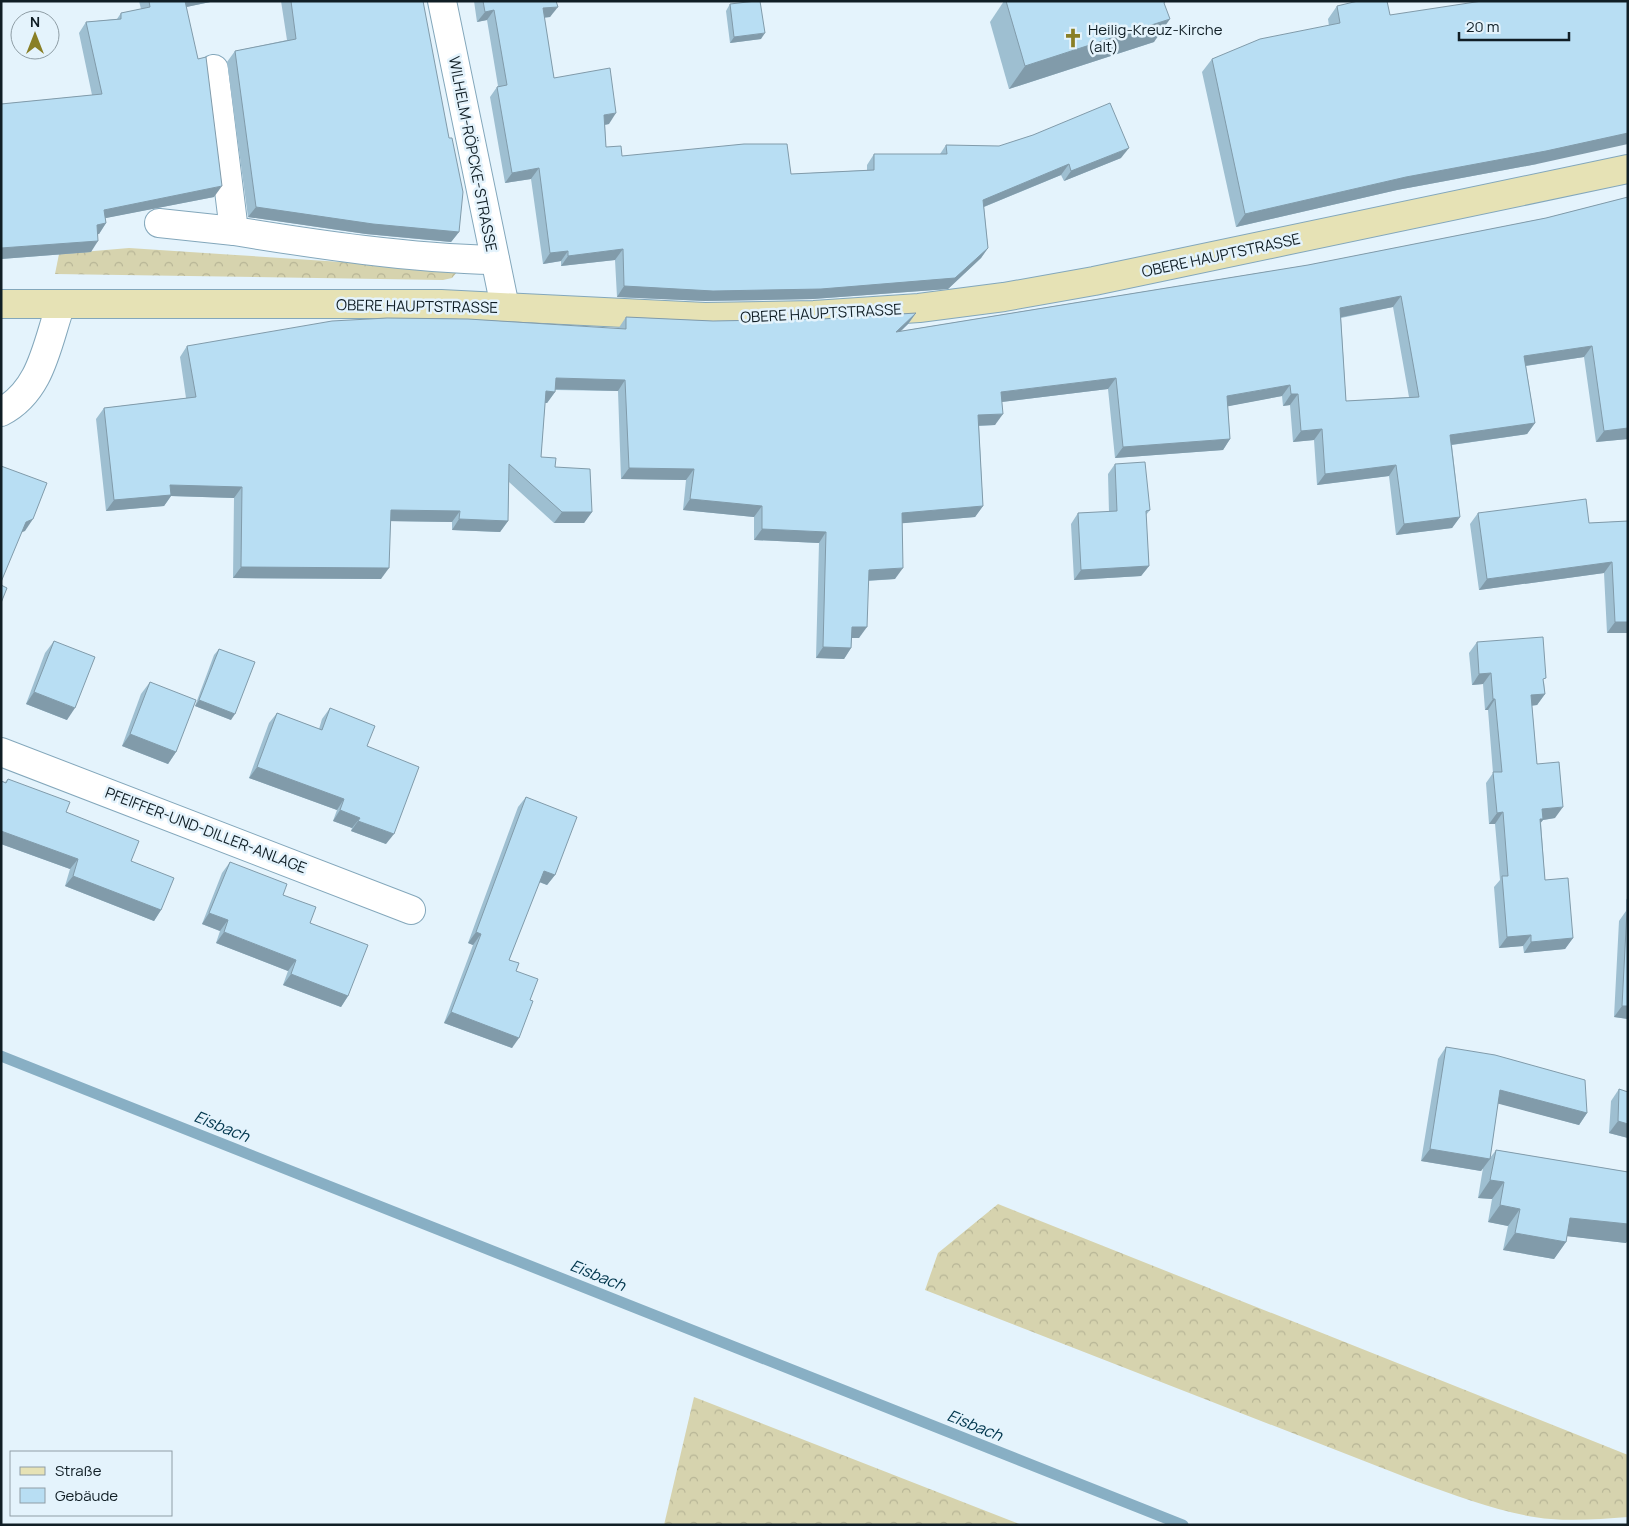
<svg xmlns="http://www.w3.org/2000/svg" width="1629" height="1526" viewBox="0 0 1629 1526" font-family="Manrope,sans-serif">
<defs>
<pattern id="forest-crowns" width="20" height="18" patternUnits="userSpaceOnUse" patternTransform="scale(1.25)"><rect width="20" height="18" fill="#d6d3ae"/><path d="M2 6a3 3 0 1 1 6 0M12 15a3 3 0 1 1 6 0" fill="none" stroke="#b7b596"/></pattern>
</defs>
<rect width="100%" height="100%" fill="#e4f3fc"/>
<g fill="url(#forest-crowns)">
<polygon points="129,248 448,269 457,272 452,278 443,280 55,274 59,254"/>
<path d="M998,1204l630,251v62c-26,2 -51,4 -77,2 -46,-4 -90,-22 -133,-37l-493,-192 13,-37z"/>
<polygon points="694,1397 1022,1525 664,1525"/>
</g>
<g fill="none" stroke-linecap="round" stroke-linejoin="round">
<polyline stroke="#88afc4" stroke-width="11" points="1,1056 1183,1525"/>
<defs>
<g id="minor">
<polyline points="442,1 505,307"/>
<path d="M214,69l20,162c86,14 174,27 261,29"/>
<polyline points="159,223 234,231"/>
<path d="M1,412c41,-21 46,-69 60,-108"/>
<polyline points="1,752 411,910"/>
</g>
<polyline id="secondary" points="1,304 441,304 705,317 814,315 919,308 1004,297 1094,281 1628,169"/>
</defs>
<use href="#minor" stroke="#83a7bb" stroke-width="30"/>
<use href="#secondary" stroke="#83a7bb" stroke-width="30"/>
<use href="#minor" stroke="#fff" stroke-width="28"/>
<use href="#secondary" stroke="#e6e2b5" stroke-width="28"/>
</g>
<g fill="#9ebfd1" fill-rule="evenodd">
<polygon points="139,1 215,1 186,7 214,197 105,218 106,223 99,234 98,234 91,252 1,259 1,104 92,95 79,33 86,22 117,19 121,13 141,9"/>
<polygon points="281,1 423,1 459,232 451,242 366,234 248,217 227,62 235,51 287,40"/>
<polygon points="474,1 556,1 550,17 544,18 554,78 609,124 605,125 606,147 622,156 791,174 867,170 867,165 874,154 940,154 946,145 1121,158 1064,181 1061,175 984,207 988,248 981,258 948,289 813,299 705,301 617,297 615,260 561,266 561,261 543,264 531,179 505,183 490,97 497,87 498,86 487,20 477,22"/>
<polygon points="1004,1 1165,1 1154,42 1009,89 990,22"/>
<polygon points="730,4 761,39 730,43 726,11"/>
<polygon points="1337,6 1390,15 1537,164 1397,190 1236,227 1202,72 1212,59 1329,26 1328,19"/>
<path d="M1628,197v242l-32,3 -12,-85 -58,9 9,57 -8,11 -75,11 8,72 -8,11 -56,7 -7,-59 -72,9 -3,-45 -21,2 -3,-37 -7,1 -1,-10 -54,10 2,33 -7,11 -108,8 -7,-69 -106,13 -7,23 -16,1 4,80 -8,11 -73,6 -7,56 -27,2 -9,57h-7l-1,10 -7,11 -28,-1 3,-115 -65,-3v-23l-71,-7 3,-30 -65,-1 -3,-88 -63,-1v2l-8,11h-2l-4,54 14,10 37,45 -8,11h-30l-45,-41 -1,39 -8,11 -48,-2v-8l-62,-1 -9,58 -148,-1 1,-80 -63,-2 -7,10 -58,5 -10,-92 8,-11 82,-10 -6,-41 7,-11 431,-17 8,-12 87,4 109,-2 94,-6 -8,11 -7,7 407,-66 238,-47zM1393,307l16,90 -63,4 -5,-83z"/>
<polygon points="1115,464 1150,510 1146,515 1149,566 1141,576 1074,580 1071,524 1078,513 1109,512 1108,474"/>
<polygon points="1478,513 1589,523 1628,521 1628,633 1607,633 1604,573 1479,590 1470,524"/>
<polygon points="54,641 67,720 26,704 45,653"/>
<polygon points="1477,642 1544,682 1545,694 1537,705 1532,706 1537,764 1555,818 1543,820 1541,822 1545,880 1573,938 1565,949 1524,953 1523,946 1499,948 1494,887 1500,880 1495,824 1489,824 1486,783 1493,773 1488,710 1485,710 1483,684 1472,685 1469,653"/>
<polygon points="219,649 231,720 195,706 214,655"/>
<polygon points="150,682 176,752 168,764 122,746 141,694"/>
<polygon points="330,708 367,746 386,844 351,831 352,828 333,821 337,810 249,778 269,723 277,713 319,729 322,719"/>
<polygon points="8,779 66,812 131,861 161,910 154,921 65,886 70,869 1,844 1,781 5,782"/>
<polygon points="526,797 555,875 547,885 539,882 509,960 516,971 530,1000 512,1048 444,1023 473,945 468,943 518,807"/>
<polygon points="230,862 283,895 310,923 348,996 341,1007 283,985 288,971 216,943 220,931 202,924 222,873"/>
<polygon points="1628,897 1628,1019 1614,1017 1619,921 1626,911 1626,900"/>
<polygon points="1446,1047 1587,1113 1579,1125 1498,1103 1490,1158 1496,1150 1628,1172 1628,1240 1626,1243 1567,1236 1566,1242 1554,1259 1503,1250 1508,1226 1488,1222 1492,1199 1478,1198 1483,1168 1481,1171 1421,1161 1438,1059"/>
<polygon points="1619,1089 1628,1138 1609,1133 1611,1101"/>
</g>
<g fill="#819baa">
<polygon points="182,1 215,1 177,9"/>
<polygon points="558,7 550,17 535,18 543,8"/>
<polygon points="494,10 487,20 477,22 485,12"/>
<polygon points="1170,19 1154,42 1009,89 1025,66"/>
<polygon points="765,33 761,39 730,43 734,37"/>
<polygon points="616,113 609,124 596,126 604,115"/>
<polygon points="1628,133 1628,144 1537,164 1397,190 1236,227 1245,214 1406,177"/>
<polygon points="1129,148 1121,158 1064,181 1071,171"/>
<polygon points="1069,164 1061,175 976,210 983,200"/>
<polygon points="539,168 531,179 505,183 512,173"/>
<polygon points="222,186 214,197 96,220 104,210"/>
<polygon points="256,207 459,232 451,242 366,234 248,217"/>
<polygon points="106,223 99,234 90,235 97,225"/>
<polygon points="98,241 91,252 1,259 1,248"/>
<polygon points="988,248 981,258 948,289 813,299 705,301 617,297 624,286"/>
<polygon points="623,249 615,260 561,266 568,256"/>
<polygon points="568,251 561,261 543,264 550,253"/>
<polygon points="1401,296 1393,307 1332,319 1340,308"/>
<polygon points="916,313 908,324 888,343 896,332"/>
<polygon points="1592,346 1584,357 1517,367 1524,356"/>
<polygon points="556,378 625,380 618,391 548,389"/>
<polygon points="1116,378 1108,389 993,403 1001,392"/>
<polygon points="1290,385 1282,396 1219,408 1227,396"/>
<polygon points="546,391 555,392 547,403 538,403"/>
<polygon points="1291,394 1298,394 1290,405 1283,406"/>
<polygon points="1003,414 995,425 970,426 978,415"/>
<polygon points="1535,423 1527,434 1443,446 1450,435"/>
<polygon points="1628,428 1628,439 1596,442 1604,431"/>
<polygon points="1322,429 1314,440 1293,442 1301,431"/>
<polygon points="1230,439 1223,450 1115,458 1123,447"/>
<polygon points="1396,465 1389,476 1317,485 1325,474"/>
<polygon points="629,468 694,469 686,480 621,479"/>
<polygon points="170,485 242,487 234,498 171,496 164,506 106,511 114,500"/>
<polygon points="690,499 762,506 754,517 683,510"/>
<polygon points="983,506 975,517 894,524 902,513"/>
<polygon points="391,510 460,511 452,522 383,521"/>
<polygon points="562,512 592,512 584,523 554,523"/>
<polygon points="1460,517 1452,528 1396,535 1404,524"/>
<polygon points="33,519 25,531 18,534 26,522"/>
<polygon points="459,519 508,521 500,532 452,530"/>
<polygon points="762,529 826,532 819,543 754,540"/>
<polygon points="1612,562 1604,573 1479,590 1487,579"/>
<polygon points="1149,566 1141,576 1074,580 1081,570"/>
<polygon points="241,567 389,568 381,579 233,578"/>
<polygon points="903,568 895,579 861,581 869,570"/>
<polygon points="1615,622 1628,622 1628,633 1607,633"/>
<polygon points="852,627 867,627 859,638 844,638"/>
<polygon points="823,647 851,648 844,659 816,658"/>
<polygon points="1491,673 1483,684 1472,685 1479,674"/>
<polygon points="34,692 75,708 67,720 26,704"/>
<polygon points="1545,694 1537,705 1524,706 1531,695"/>
<polygon points="1493,699 1495,699 1488,710 1485,710"/>
<polygon points="199,700 235,714 231,720 195,706"/>
<polygon points="130,734 176,752 168,764 122,746"/>
<polygon points="257,767 344,799 337,810 249,778"/>
<polygon points="1563,807 1555,818 1543,820 1535,830 1542,809"/>
<polygon points="340,810 360,818 352,828 333,821"/>
<polygon points="1503,812 1495,824 1489,824 1497,813"/>
<polygon points="358,821 394,834 386,844 351,831"/>
<polygon points="1,831 78,859 70,869 1,844"/>
<polygon points="544,871 555,875 547,885 537,881"/>
<polygon points="73,876 161,910 154,921 65,886"/>
<polygon points="209,913 228,920 220,931 202,924"/>
<polygon points="224,932 296,960 288,971 216,943"/>
<polygon points="476,932 481,934 473,945 468,943"/>
<polygon points="1531,935 1523,946 1499,948 1507,937"/>
<polygon points="1573,938 1565,949 1524,953 1531,942"/>
<polygon points="291,974 348,996 341,1007 283,985"/>
<polygon points="1622,1006 1628,1006 1628,1019 1614,1017"/>
<polygon points="451,1012 519,1038 512,1048 444,1023"/>
<polygon points="1500,1090 1587,1113 1579,1125 1492,1102"/>
<polygon points="1618,1121 1628,1124 1628,1138 1609,1133"/>
<polygon points="1430,1149 1490,1159 1481,1171 1421,1161"/>
<polygon points="1490,1180 1504,1182 1492,1199 1478,1198"/>
<polygon points="1500,1205 1520,1209 1508,1226 1488,1222"/>
<polygon points="1570,1218 1628,1224 1628,1240 1626,1243 1557,1235"/>
<polygon points="1515,1233 1566,1242 1554,1259 1503,1250"/>
</g>
<g fill="#b8def3" stroke="#819baa" fill-rule="evenodd">
<polygon points="149,1 185,1 198,59 206,57 222,186 104,210 106,223 97,225 98,241 1,248 1,104 102,94 86,22 121,19 121,13 150,7"/>
<polygon points="291,1 423,1 449,138 452,138 463,192 459,232 373,224 256,207 235,51 296,39"/>
<polygon points="483,1 556,1 558,7 543,8 554,78 610,68 616,113 604,115 606,147 621,146 622,156 744,144 787,144 791,174 874,170 874,154 947,154 946,145 999,146 1033,135 1110,103 1129,148 1071,171 1069,164 983,200 988,248 955,278 821,289 713,291 624,286 623,249 568,256 568,251 550,253 539,168 512,173 497,87 507,85 494,10 485,12"/>
<polygon points="756,1 760,1 765,33 734,37 730,4"/>
<polygon points="1006,1 1165,1 1164,3 1170,19 1025,66"/>
<polygon points="1358,1 1387,1 1390,15 1482,1 1628,1 1628,133 1546,151 1406,177 1245,214 1212,59 1260,39 1340,23 1337,6"/>
<path d="M1628,197v231l-24,3 -12,-85 -68,10 11,67 -85,12 10,82 -56,7 -8,-59 -71,9 -3,-45 -21,2 -3,-37h-7l-1,-9 -63,11 3,43 -107,8 -7,-69 -115,14 2,22 -25,1 5,91 -81,7 1,55 -34,2 -2,57h-15l-1,21 -28,-1 3,-115 -64,-3v-23l-72,-7 4,-30 -65,-1 -4,-88 -69,-2 -1,14 -9,-1 -5,66 15,1 -1,9 35,2 2,43h-30l-53,-48 -1,57 -49,-2 1,-8 -69,-1 -2,58 -148,-1 1,-80 -72,-2 1,10 -57,5 -10,-92 92,-11 -9,-51 145,-25 55,-3 81,1 158,10v-12l87,4 109,-2 94,-6 -20,19 412,-67 238,-47zM1401,296l18,101 -73,4 -6,-93z"/>
<polygon points="1145,462 1150,510 1146,511 1149,566 1081,570 1078,513 1117,511 1115,464"/>
<polygon points="1,466 47,483 33,519 26,522 1,582"/>
<polygon points="1586,499 1589,523 1628,521 1628,622 1615,622 1612,562 1487,579 1478,513"/>
<polygon points="1,585 7,588 1,603"/>
<polygon points="1543,637 1546,678 1543,679 1545,694 1531,695 1537,764 1559,762 1563,807 1542,809 1543,819 1540,819 1545,880 1568,878 1573,938 1531,942 1531,935 1507,937 1502,876 1508,876 1503,812 1497,813 1493,772 1502,772 1495,699 1493,699 1491,673 1479,674 1477,642"/>
<polygon points="54,641 95,657 75,708 34,692"/>
<polygon points="219,649 255,662 235,714 199,700"/>
<polygon points="150,682 196,700 176,752 130,734"/>
<polygon points="330,708 375,726 367,746 419,767 394,834 358,821 360,818 340,810 344,799 257,767 277,713 322,730"/>
<polygon points="8,779 70,802 66,812 139,841 131,861 174,878 161,910 73,876 78,859 1,831 1,781 6,783"/>
<polygon points="526,797 577,817 555,875 544,871 509,960 519,963 516,971 538,979 530,1000 533,1001 519,1038 451,1012 481,934 476,932"/>
<polygon points="230,862 287,884 283,895 316,907 310,923 368,945 348,996 291,974 296,960 224,932 228,920 209,913"/>
<polygon points="1627,910 1628,910 1628,1006 1622,1006"/>
<polygon points="1446,1047 1495,1055 1585,1080 1587,1113 1500,1090 1490,1159 1430,1149"/>
<polygon points="1619,1089 1628,1092 1628,1124 1618,1121"/>
<polygon points="1496,1150 1628,1172 1628,1224 1570,1218 1566,1242 1515,1233 1520,1209 1500,1205 1504,1182 1490,1180"/>
</g>
<defs>
<symbol id="church-bare" viewBox="-9 -9 18 18"><path d="M-1.2-6h2.4v3.5h3.3v2.4h-3.3V6h-2.4V-.1h-3.3v-2.4h3.3Z" fill="#897f26" stroke="#e4f3fc" stroke-width="2.5" paint-order="stroke"/></symbol>
</defs>
<g fill-rule="evenodd">
<use href="#church-bare" x="1059" y="24" width="28" height="28"/>
</g>
<g text-anchor="middle" dominant-baseline="central" stroke-width="5" stroke-linejoin="round" paint-order="stroke">
<g font-size="15" fill="#101e25" stroke="#e4f3fc" text-anchor="start">
<text x="1088" y="29">Heilig-Kreuz-Kirche<tspan x="1088" dy="17">(alt)</tspan></text>
</g>
<g font-size="15" fill="#101e25" stroke="#e4f3fc">
<text transform="translate(473 154) rotate(79)">WILHELM-RÖPCKE-STRASSE</text>
<text transform="translate(1221 255) rotate(-12)">OBERE HAUPTSTRASSE</text>
<text transform="translate(417 306) rotate(1)">OBERE HAUPTSTRASSE</text>
<text transform="translate(821 313) rotate(-3)">OBERE HAUPTSTRASSE</text>
<text transform="translate(206 830) rotate(21)">PFEIFFER-UND-DILLER-ANLAGE</text>
</g>
<g font-size="16" font-style="italic" fill="#00364d" stroke="#e4f3fc">
<text transform="translate(222 1126) rotate(22)">Eisbach</text>
<text transform="translate(598 1275) rotate(22)">Eisbach</text>
<text transform="translate(975 1425) rotate(22)">Eisbach</text>
</g>
</g>
<rect width="1629" height="1526" fill="none" stroke="#101e25" stroke-width="5"/>
<rect x="10" y="1451" width="162" height="65" fill="#e4f3fc" stroke="#8f9ea6"/>
<rect x="20" y="1467" width="25" height="8" fill="#e6e2b5" stroke="#8f9ea6"/>
<text x="55" y="1476" font-size="15" fill="#101e25">Straße</text>
<rect x="20" y="1488" width="25" height="15" fill="#b8def3" stroke="#8f9ea6"/>
<text x="55" y="1501" font-size="15" fill="#101e25">Gebäude</text>
<g transform="translate(35 35)"><circle r="24" fill="#e4f3fc" stroke="#8f9ea6"/>
<path d="M0-4L9 19L0 12L-9 19Z" fill="#897f26"/>
<text y="-8" font-size="14" font-weight="bold" text-anchor="middle" fill="#101e25">N</text>
</g>
<path d="M1459 32v8h110v-8" fill="none" stroke="#101e25" stroke-width="2.5"/>
<text x="1466" y="32" font-size="15" fill="#101e25" stroke="#e4f3fc" stroke-width="4" paint-order="stroke">20 m</text>
</svg>
